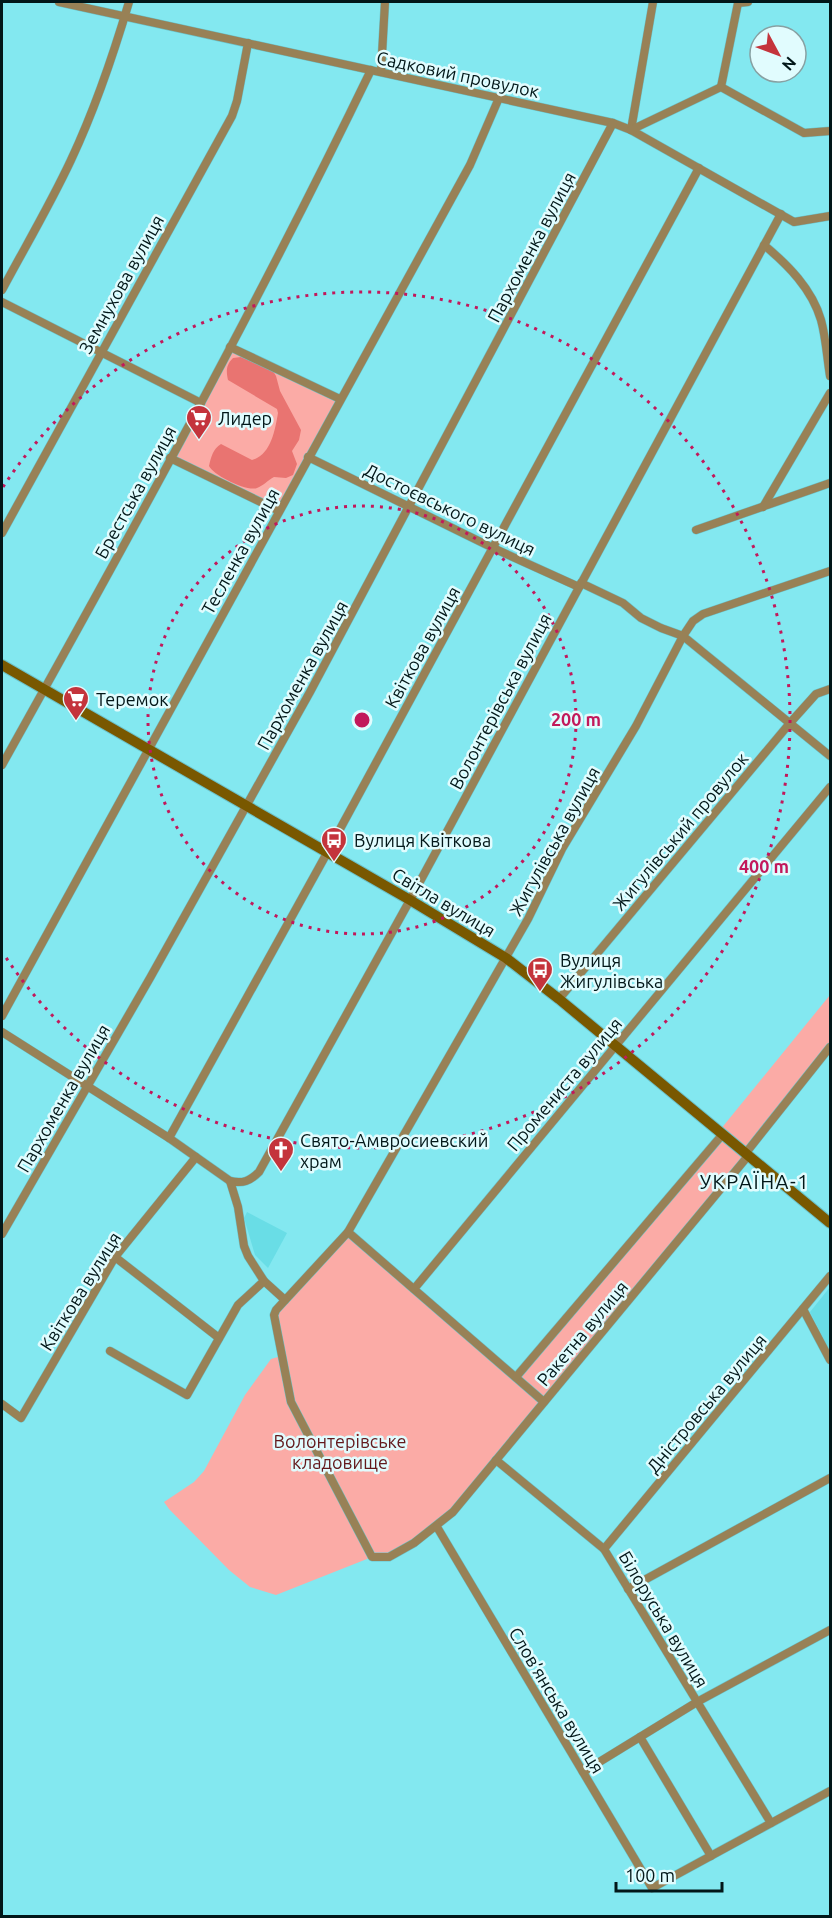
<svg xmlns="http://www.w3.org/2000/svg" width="832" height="1918" viewBox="0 0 832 1918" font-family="Ubuntu,sans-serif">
<rect width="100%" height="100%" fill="#83e8f0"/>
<g fill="#69dde6">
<polygon points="247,1212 287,1233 268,1268 255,1255 244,1218"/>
<polygon points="830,1287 830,1351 810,1312"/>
</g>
<g fill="#fbaba6">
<polygon points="231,349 338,400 278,509 173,458"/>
<polygon points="830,995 830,1044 745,1156 453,1512 389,1557 372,1557 276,1595 250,1587 229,1570 169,1509 164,1502 194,1482 204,1471 245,1395 271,1359 281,1356 274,1315 348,1232 517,1379 725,1135 720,1130"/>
</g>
<path fill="#e97471" d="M241,357l32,14 3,5 4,15 21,39 -2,10 -7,11 5,13 -4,11 -7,3 -12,-1c-6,3 -11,9 -17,11 -10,4 -44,-13 -48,-22 2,-9 4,-17 12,-22l31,16c19,-5 23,-30 26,-47l-1,-4 -49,-29c-2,-9 -2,-15 5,-22z"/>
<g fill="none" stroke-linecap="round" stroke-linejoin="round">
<defs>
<g id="street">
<polyline points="59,2 613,123 631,130 794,222 830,216"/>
<polyline points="381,72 385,2"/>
<polyline points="721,87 804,133 830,131"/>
<polyline points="721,87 738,3 748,2"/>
<polyline points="631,130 653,2"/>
<polyline points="631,130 721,87"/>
<path d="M764,245c24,20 48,44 57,75 5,18 6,38 9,56"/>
<path d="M2,290c23,-43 48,-85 69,-130 24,-51 42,-104 58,-158"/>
<polyline points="2,302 201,403"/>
<polyline points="230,347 340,399"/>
<polyline points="308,457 493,548 579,587"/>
<polyline points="170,458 279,511"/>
<polyline points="763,507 830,393"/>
<polyline points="696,530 830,483"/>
<polyline points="2,533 232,116 237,101 248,43"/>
<polyline points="581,583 623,603 641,618 661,628 683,636 830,756"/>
<path d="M2,765c128,-229 255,-459 369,-695"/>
<polyline points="559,999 790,723 816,694 830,689"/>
<polyline points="2,1016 470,165 499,98"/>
<path d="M2,1032l167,106 61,43c13,3 20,0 29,-9l151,-272 371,-686"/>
<polyline points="169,1138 327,853 699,168"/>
<polyline points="745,1154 830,1047"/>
<polyline points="748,1156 453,1512 414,1543 389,1557 372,1557 291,1402 274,1315 276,1310 348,1232 528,919 562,849 636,726 683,636 693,621 703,614 830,571"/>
<polyline points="230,1181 238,1207 244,1246 248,1256 264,1281 285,1300"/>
<polyline points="348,1232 544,1402"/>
<polyline points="2,1234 150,978 310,692 613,123"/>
<polyline points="115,1257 219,1338"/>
<polyline points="414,1289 830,787"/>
<polyline points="803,1309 830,1360"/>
<polyline points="110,1351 187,1395 238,1305 264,1281"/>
<polyline points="516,1377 722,1135"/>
<polyline points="2,1404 21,1418 115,1257 196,1157"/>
<polyline points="496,1460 604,1549 771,1823"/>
<polyline points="437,1527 652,1888 830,1791"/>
<polyline points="604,1549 830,1276"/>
<polyline points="628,1589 830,1478"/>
<polyline points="640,1737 711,1856"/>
<polyline points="583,1772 697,1702 830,1630"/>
</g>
<polyline id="secondary" points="2,665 410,900 506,958 559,999 830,1223"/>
</defs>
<use href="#street" stroke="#6cc2c9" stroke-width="9"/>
<use href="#secondary" stroke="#6cc2c9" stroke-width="12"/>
<use href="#street" stroke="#988156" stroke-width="8"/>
<use href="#secondary" stroke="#795800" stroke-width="10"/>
</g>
<g fill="none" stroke="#c2185b" stroke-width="3" stroke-dasharray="3 6">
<circle cx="362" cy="720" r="214"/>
<path d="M3 487A428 428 0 1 1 3 953"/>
</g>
<defs>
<symbol id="supermarket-pin" viewBox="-11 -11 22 30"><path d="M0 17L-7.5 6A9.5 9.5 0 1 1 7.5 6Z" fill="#c4343c" stroke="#e1fcfe"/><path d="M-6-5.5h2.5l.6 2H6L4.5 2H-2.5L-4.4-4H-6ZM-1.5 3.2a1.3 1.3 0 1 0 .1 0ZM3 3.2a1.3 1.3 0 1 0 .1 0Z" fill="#fff"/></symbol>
<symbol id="bus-pin" viewBox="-11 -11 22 30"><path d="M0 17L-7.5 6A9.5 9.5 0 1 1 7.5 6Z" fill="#c4343c" stroke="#e1fcfe"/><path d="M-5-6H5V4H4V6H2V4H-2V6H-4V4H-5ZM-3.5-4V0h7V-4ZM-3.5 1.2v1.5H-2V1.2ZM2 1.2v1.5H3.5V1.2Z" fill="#fff"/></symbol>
<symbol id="church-pin" viewBox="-11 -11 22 30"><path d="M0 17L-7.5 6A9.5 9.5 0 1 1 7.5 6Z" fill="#c4343c" stroke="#e1fcfe"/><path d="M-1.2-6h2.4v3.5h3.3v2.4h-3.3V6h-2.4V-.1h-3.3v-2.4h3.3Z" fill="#fff"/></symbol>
</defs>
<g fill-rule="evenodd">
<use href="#supermarket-pin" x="184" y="403" width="30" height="40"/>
<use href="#supermarket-pin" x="61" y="684" width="30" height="40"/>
<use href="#bus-pin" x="319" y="825" width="30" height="40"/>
<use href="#bus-pin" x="525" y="955" width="30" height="40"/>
<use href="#church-pin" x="266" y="1135" width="30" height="40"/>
</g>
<g text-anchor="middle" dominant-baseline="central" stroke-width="5" stroke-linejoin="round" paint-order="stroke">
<g font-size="18" fill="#021719" stroke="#e1fcfe">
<text transform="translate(458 74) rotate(12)">Садковий провулок</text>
<text transform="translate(531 247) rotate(-62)">Пархоменка вулиця</text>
<text transform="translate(121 284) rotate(-61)">Земнухова вулиця</text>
<text transform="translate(135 492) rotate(-61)">Брестська вулиця</text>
<text transform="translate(450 509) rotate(26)">Достоєвського вулиця</text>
<text transform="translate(240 551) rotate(-61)">Тесленка вулиця</text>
<text transform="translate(422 647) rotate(-61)">Квіткова вулиця</text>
<text transform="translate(302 675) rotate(-61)">Пархоменка вулиця</text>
<text transform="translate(500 701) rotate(-62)">Волонтерівська вулиця</text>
<text transform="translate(680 831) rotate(-50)">Жигулівський провулок</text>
<text transform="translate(554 841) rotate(-61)">Жигулівська вулиця</text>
<text transform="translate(444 902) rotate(31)">Світла вулиця</text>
<text transform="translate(564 1084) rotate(-50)">Промениста вулиця</text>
<text transform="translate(63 1098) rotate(-60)">Пархоменка вулиця</text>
<text transform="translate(80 1291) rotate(-58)">Квіткова вулиця</text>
<text transform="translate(582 1333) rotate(-50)">Ракетна вулиця</text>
<text transform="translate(706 1403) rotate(-50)">Дністровська вулиця</text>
<text transform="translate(664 1619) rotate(59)">Білоруська вулиця</text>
<text transform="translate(557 1700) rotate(59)">Слов’янська вулиця</text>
</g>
<g font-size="18" fill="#021719" stroke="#e1fcfe" text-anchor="start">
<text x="218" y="418">Лидер</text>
<text x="96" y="699">Теремок</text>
<text x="354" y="840">Вулиця Квіткова</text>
<text x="560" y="960">Вулиця<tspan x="560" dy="21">Жигулівська</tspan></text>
<text x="300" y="1140">Свято-Амвросиевский<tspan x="300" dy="21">храм</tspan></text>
</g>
<g font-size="18" fill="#63191c" stroke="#e1fcfe">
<text x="340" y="1441">Волонтерівське<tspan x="340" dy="21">кладовище</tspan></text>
</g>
<g font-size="20" letter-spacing="1.5" fill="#021719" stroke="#e1fcfe">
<text x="755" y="1181">УКРАЇНА-1</text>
</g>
</g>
<circle cx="362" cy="720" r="9" fill="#c2185b" stroke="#e1fcfe" stroke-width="3"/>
<g font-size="18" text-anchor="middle" font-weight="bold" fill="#c2185b" stroke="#e1fcfe" stroke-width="5" stroke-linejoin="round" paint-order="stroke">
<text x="576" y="726">200 m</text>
<text x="764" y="873">400 m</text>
</g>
<rect width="832" height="1918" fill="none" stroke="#021719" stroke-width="6"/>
<g transform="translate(778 54) rotate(131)"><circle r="28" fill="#e1fcfe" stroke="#88a0a2" stroke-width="1.5"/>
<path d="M0-4.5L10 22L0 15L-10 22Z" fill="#c4343c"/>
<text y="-9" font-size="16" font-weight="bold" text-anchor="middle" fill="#021719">N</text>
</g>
<path d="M616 1882v9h106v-9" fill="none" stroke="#021719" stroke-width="3"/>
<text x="625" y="1882" font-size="18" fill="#021719" stroke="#e1fcfe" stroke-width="4.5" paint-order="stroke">100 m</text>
</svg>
